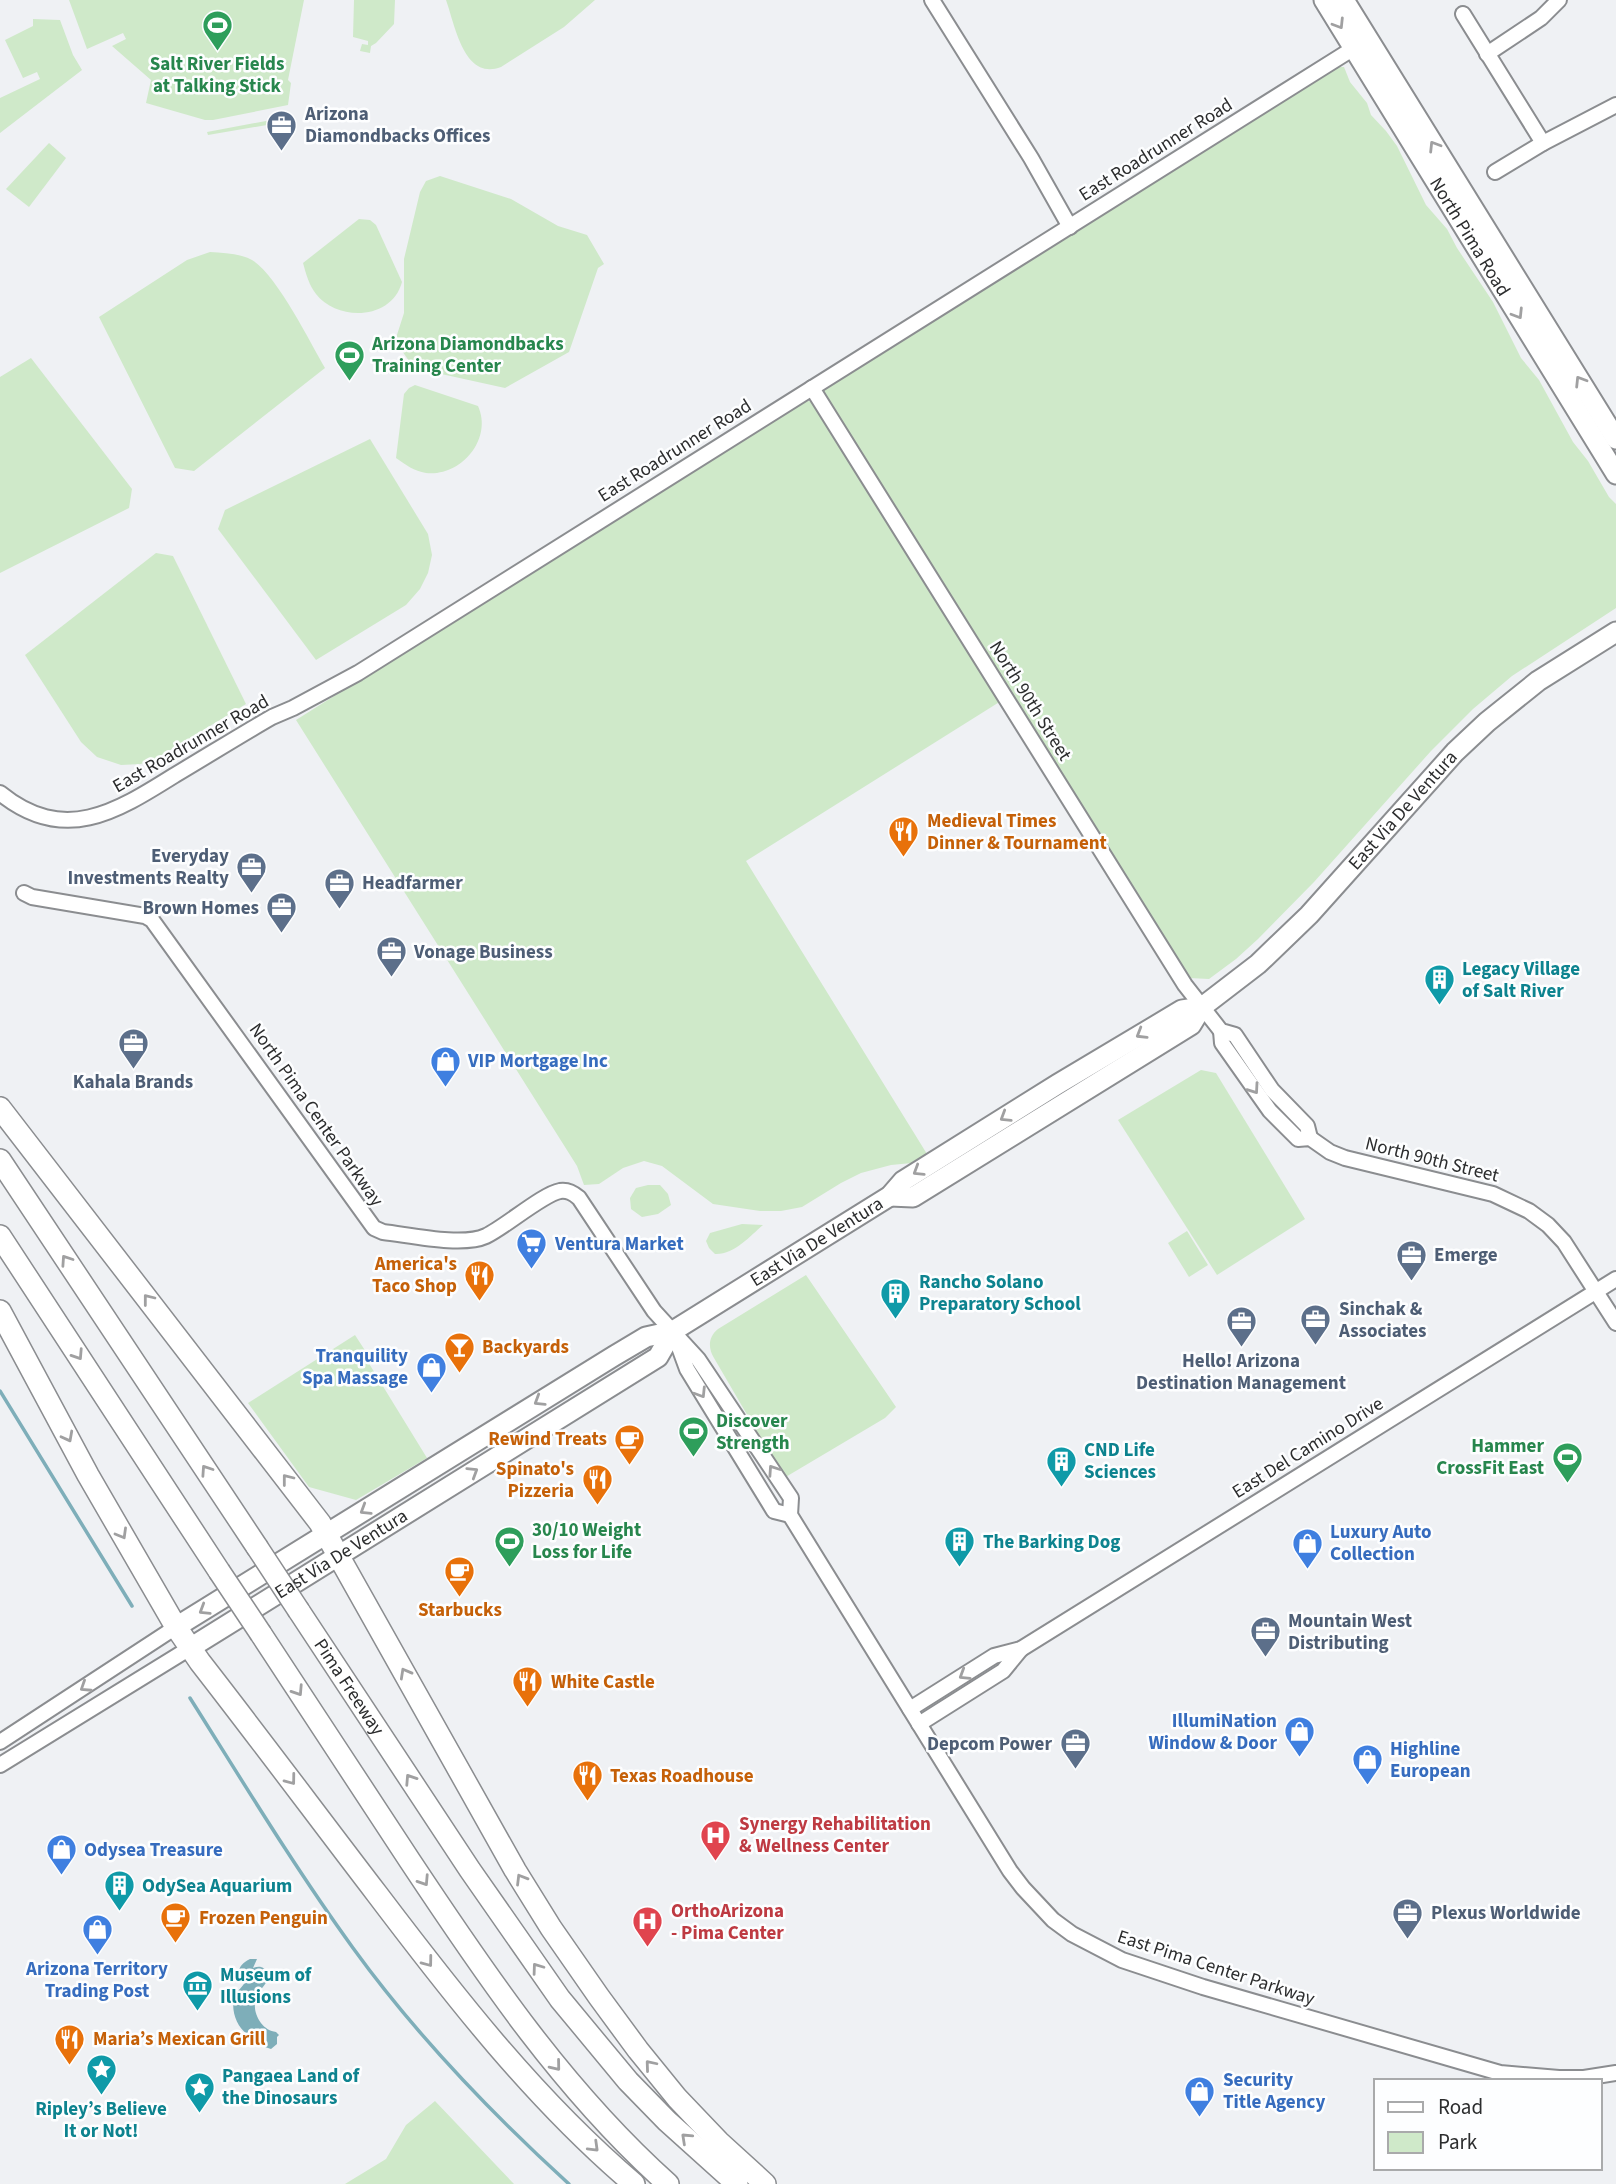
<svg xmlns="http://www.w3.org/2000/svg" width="1616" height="2184" viewBox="0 0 1616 2184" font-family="'Source Sans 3',sans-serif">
<rect width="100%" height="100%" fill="#eff1f4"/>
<g fill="#cfe9c9">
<polygon points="69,0 304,0 288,80 291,83 288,105 213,120 205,120 146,103 151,80 112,46 126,39 123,33 87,49"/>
<polygon points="354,0 395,0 394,24 376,43 371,46 370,53 360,51 362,44 368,45 368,41 353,37"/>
<path d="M446,0h149l-31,27 -63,40c-37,14 -46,-42 -55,-67z"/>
<polygon points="33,19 60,20 73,55 82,70 0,133 0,98 40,79 37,72 23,78 5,40 33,26"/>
<polygon points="1338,64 1340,67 1344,67 1350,82 1367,103 1371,115 1386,131 1397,146 1426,205 1447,229 1457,248 1493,302 1521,358 1539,380 1573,442 1588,461 1609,497 1616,504 1616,608 1512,676 1473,709 1431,751 1314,882 1258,939 1236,959 1209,979 1189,978 1184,974 823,394 824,389"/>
<polygon points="287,117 287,127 284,127 284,122 208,135 207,132"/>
<polygon points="49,143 66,158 29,207 6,189"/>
<polygon points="440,176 511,199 558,226 587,235 604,264 598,268 569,352 505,388 414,368 395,341 404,313 404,259 420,192 426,181"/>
<path d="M359,219l11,1 6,5 26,57c-10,38 -64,40 -86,12 -7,-9 -10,-20 -13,-31z"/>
<path d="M210,252c14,1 29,1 42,8 24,14 58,82 73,108l-131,103 -19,-3 -76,-151 88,-57z"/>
<polygon points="31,358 132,489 129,508 0,573 0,377"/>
<path d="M415,385l63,21c15,33 -17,71 -52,67 -12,-2 -20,-8 -30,-15l8,-64 5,-6z"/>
<polygon points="809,401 813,403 1001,701 746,861 927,1154 912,1163 891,1165 861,1173 841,1183 802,1207 781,1211 760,1211 713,1204 662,1166 644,1161 623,1168 599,1184 584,1185 577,1166 296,720 799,403"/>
<polygon points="370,439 428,534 432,555 428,573 420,589 406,605 316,660 218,529 225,510"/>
<polygon points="156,553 173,556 246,704 159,757 141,764 121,765 97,757 81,742 25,655"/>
<polygon points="1201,1070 1216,1073 1305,1219 1217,1275 1118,1120"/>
<polygon points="648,1185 660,1185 668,1194 671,1205 658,1214 642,1217 631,1209 630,1198 636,1188"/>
<path d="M742,1224l21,1c-13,11 -29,30 -48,29l-6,-6 -3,-7 4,-8z"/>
<polygon points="1187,1231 1208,1265 1189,1277 1168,1243"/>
<path d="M806,1275l90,132 -11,11 -101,60 -70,-120c-6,-10 -6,-21 4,-29z"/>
<polygon points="355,1335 366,1352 365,1357 427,1458 356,1500 309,1487 248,1403"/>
<polygon points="435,2101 514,2184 345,2184 386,2159 406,2125"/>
</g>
<path fill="#7eaeb9" d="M250,1959h7l-4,9c7,-3 12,-1 15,6 0,12 -9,14 -12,24 -5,14 6,33 20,34l3,3 -2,2v7l-6,5 -6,-2 -7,-10c-17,1 -28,-23 -24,-39 3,-8 10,-12 13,-19l-3,2 -5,-3c-2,-10 3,-15 11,-19z"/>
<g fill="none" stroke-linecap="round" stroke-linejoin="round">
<g stroke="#7eaeb9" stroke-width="3.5">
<polyline points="0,1391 132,1606"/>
<path d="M190,1698c53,84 105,170 163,250 63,87 137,164 216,236"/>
</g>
<defs>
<g id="minor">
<polyline points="932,0 1031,158 1070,227"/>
<polyline points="1463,14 1543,143"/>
<polyline points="1487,54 1541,18 1559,0"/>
<polyline points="1495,172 1543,143 1616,105"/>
<polyline points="812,388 1185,985 1221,1031 1235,1035 1272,1090 1307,1126 1310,1138"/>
<path d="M0,793c64,52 116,19 175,-18 32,-19 64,-39 97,-58l21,-9 65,-35 996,-625"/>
<path d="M24,893l8,4 113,19 7,4 222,308 9,4c27,3 79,15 103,4 19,-9 57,-42 74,-45 8,-1 13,2 19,7l75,113 44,48 93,139 -1,17 220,356 13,17 30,32 19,14 50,26 81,27 297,86 59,5h25l32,-5"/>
<polyline points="1221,1031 1222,1043 1270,1111 1298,1139 1310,1138 1330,1152 1345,1158 1493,1194 1529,1211 1548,1225 1564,1242 1616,1323"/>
<polyline points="676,1339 687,1369 774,1511 790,1515"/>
<polyline points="910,1709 994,1656 1021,1649 1616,1279"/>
<polyline points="919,1724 1003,1671 1021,1649"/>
<polyline points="0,1742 176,1627"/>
<polyline points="0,1765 190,1648"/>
</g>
<g id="major">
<path id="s1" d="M1324,0l292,474"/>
<polyline points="1344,0 1616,439"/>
<path id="s2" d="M890,1196l23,1 278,-172 11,-18 56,-43 51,-49 146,-163 32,-30 51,-41 78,-49"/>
<path id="s3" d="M176,1627l438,-271 32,-19 27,-6 217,-135 13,-15 155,-97 124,-74 20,-3"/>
<path id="s4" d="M190,1648l468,-291 15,-26"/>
</g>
<g id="highway">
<polyline points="0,1108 320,1523 515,1870 551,1928 599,1997 638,2050 677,2098 719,2142 765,2184"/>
<polyline points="0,1160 257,1547"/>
<polyline points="0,1236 219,1571"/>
<path d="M0,1311l88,164 88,152 24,35c60,77 118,155 177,232 78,103 158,206 257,290"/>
<path id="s5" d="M299,1611l171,259 90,129 68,82 39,40 70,63"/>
<path d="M261,1634c50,76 99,151 149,227 77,116 154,230 258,323"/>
</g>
</defs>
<use href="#minor" stroke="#8b8d90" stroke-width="18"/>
<use href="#major" stroke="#8b8d90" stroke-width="23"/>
<use href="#highway" stroke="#8b8d90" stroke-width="24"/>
<use href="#minor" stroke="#fff" stroke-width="14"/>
<use href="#major" stroke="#fff" stroke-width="19"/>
<use href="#highway" stroke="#fff" stroke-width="21"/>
<defs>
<g id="highway-bridge">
<polyline points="257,1547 299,1611"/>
<polyline points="219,1571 261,1634"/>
</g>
</defs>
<use href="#highway-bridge" stroke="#8b8d90" stroke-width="24" stroke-linecap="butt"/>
<use href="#highway-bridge" stroke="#fff" stroke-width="21"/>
</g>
<defs><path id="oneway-chevron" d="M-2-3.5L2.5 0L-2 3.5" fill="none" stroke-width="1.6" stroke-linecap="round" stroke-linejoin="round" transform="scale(1.75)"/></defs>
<g stroke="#a0a0a1">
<use href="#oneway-chevron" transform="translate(1339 24) rotate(58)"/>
<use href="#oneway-chevron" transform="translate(1434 146) rotate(-122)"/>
<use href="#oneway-chevron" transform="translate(1518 314) rotate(58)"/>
<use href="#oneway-chevron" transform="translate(1580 381) rotate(-122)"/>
<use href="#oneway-chevron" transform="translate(1141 1034) rotate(149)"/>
<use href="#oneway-chevron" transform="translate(1254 1089) rotate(55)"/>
<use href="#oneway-chevron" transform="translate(1005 1117) rotate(148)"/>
<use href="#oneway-chevron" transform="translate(918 1171) rotate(148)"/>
<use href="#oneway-chevron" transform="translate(66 1260) rotate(-124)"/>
<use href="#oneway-chevron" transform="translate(148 1299) rotate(-128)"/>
<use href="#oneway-chevron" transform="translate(78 1355) rotate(57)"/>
<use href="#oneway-chevron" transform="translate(701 1393) rotate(58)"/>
<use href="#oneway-chevron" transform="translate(539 1401) rotate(148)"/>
<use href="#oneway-chevron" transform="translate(68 1437) rotate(62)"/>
<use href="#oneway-chevron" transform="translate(206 1470) rotate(-124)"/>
<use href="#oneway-chevron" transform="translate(773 1470) rotate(-124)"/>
<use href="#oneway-chevron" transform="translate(473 1472) rotate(-32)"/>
<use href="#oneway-chevron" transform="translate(287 1479) rotate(-128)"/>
<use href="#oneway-chevron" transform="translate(365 1510) rotate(148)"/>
<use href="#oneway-chevron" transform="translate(122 1534) rotate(60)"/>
<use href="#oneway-chevron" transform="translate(204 1610) rotate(148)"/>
<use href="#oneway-chevron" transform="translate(405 1673) rotate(-119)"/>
<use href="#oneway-chevron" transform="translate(964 1675) rotate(148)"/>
<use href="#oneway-chevron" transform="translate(85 1687) rotate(147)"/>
<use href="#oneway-chevron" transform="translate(298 1691) rotate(57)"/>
<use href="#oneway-chevron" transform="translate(410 1779) rotate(-123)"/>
<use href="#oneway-chevron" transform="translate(291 1780) rotate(53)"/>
<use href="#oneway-chevron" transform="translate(521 1879) rotate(-121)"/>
<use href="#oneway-chevron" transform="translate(424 1881) rotate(57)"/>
<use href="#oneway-chevron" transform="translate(428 1962) rotate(53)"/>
<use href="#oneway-chevron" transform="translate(537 1968) rotate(-126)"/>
<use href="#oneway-chevron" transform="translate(650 2065) rotate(-130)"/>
<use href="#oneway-chevron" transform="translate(556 2066) rotate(51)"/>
<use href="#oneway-chevron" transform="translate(686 2138) rotate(-137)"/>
<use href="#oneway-chevron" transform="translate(594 2147) rotate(44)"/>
</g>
<defs>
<symbol id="stadium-pin" viewBox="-11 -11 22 30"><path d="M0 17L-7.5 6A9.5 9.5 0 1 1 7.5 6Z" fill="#2e9e5b" stroke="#fdfeff"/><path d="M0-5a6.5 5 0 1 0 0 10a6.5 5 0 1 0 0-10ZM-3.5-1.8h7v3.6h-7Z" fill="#fff"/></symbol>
<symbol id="office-pin" viewBox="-11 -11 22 30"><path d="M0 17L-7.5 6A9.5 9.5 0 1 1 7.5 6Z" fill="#5c6f8a" stroke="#fdfeff"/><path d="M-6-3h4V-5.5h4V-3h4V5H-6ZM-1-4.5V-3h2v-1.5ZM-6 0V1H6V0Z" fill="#fff"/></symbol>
<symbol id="restaurant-pin" viewBox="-11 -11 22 30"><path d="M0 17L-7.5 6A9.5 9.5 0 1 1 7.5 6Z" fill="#e8710a" stroke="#fdfeff"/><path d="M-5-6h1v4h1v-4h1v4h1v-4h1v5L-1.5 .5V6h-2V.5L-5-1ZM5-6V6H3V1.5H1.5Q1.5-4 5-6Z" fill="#fff"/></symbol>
<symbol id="building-pin" viewBox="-11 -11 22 30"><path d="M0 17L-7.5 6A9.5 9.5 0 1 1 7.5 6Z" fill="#0f9aa8" stroke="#fdfeff"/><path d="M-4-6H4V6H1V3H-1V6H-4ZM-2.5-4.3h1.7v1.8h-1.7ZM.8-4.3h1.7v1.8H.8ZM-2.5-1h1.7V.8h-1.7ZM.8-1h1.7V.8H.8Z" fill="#fff"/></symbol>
<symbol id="shop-pin" viewBox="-11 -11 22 30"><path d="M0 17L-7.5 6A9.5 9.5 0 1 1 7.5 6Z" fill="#3f7fe0" stroke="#fdfeff"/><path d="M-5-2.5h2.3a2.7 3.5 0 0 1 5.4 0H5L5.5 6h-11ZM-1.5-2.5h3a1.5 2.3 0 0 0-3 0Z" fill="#fff"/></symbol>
<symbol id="supermarket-pin" viewBox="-11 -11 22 30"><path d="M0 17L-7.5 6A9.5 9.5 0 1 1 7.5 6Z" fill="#3f7fe0" stroke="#fdfeff"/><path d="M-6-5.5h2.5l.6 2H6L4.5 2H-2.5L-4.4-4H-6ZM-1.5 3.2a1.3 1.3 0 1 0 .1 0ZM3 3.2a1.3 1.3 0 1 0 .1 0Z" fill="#fff"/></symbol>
<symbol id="bar-pin" viewBox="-11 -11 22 30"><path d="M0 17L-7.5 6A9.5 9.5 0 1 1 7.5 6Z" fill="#e8710a" stroke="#fdfeff"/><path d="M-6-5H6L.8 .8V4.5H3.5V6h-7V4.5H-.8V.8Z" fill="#fff"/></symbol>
<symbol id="cafe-pin" viewBox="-11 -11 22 30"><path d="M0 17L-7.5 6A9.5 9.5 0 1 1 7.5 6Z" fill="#e8710a" stroke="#fdfeff"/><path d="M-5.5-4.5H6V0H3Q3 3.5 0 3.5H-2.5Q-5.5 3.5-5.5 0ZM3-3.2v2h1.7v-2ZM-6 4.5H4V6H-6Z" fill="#fff"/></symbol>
<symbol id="hospital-pin" viewBox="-11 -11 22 30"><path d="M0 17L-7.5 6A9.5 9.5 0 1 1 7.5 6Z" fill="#e0444e" stroke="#fdfeff"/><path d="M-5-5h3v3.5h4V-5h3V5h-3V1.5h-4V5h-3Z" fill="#fff"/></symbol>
<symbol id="museum-pin" viewBox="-11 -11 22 30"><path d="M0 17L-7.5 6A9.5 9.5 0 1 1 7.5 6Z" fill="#0f9aa8" stroke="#fdfeff"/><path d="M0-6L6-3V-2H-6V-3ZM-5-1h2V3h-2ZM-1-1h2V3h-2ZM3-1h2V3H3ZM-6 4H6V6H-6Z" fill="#fff"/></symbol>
<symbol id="sight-pin" viewBox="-11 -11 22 30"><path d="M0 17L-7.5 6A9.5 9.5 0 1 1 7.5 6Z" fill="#0f9aa8" stroke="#fdfeff"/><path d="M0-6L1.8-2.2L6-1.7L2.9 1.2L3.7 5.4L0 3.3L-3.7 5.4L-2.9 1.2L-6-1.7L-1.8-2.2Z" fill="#fff"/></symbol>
</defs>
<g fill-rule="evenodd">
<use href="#stadium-pin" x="200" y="8" width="35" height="47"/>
<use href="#office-pin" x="264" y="108" width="35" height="47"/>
<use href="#stadium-pin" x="332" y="338" width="35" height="47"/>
<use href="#restaurant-pin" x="886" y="814" width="35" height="47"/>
<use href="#office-pin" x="234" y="850" width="35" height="47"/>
<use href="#office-pin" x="322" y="866" width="35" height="47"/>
<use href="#office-pin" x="264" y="890" width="35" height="47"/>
<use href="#office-pin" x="374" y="934" width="35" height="47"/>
<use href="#building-pin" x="1422" y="962" width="35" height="47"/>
<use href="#office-pin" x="116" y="1026" width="35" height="47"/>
<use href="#shop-pin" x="428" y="1044" width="35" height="47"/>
<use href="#supermarket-pin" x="514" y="1226" width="35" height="47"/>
<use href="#office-pin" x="1394" y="1238" width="35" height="47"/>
<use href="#restaurant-pin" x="462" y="1258" width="35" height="47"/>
<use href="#building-pin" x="878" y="1276" width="35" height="47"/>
<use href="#office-pin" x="1298" y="1302" width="35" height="47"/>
<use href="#office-pin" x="1224" y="1304" width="35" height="47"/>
<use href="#bar-pin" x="442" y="1330" width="35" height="47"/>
<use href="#shop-pin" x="414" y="1350" width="35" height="47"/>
<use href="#stadium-pin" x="676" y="1414" width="35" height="47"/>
<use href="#cafe-pin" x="612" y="1422" width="35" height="47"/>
<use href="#stadium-pin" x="1550" y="1440" width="35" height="47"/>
<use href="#building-pin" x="1044" y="1444" width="35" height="47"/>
<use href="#restaurant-pin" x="580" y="1462" width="35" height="47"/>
<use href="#stadium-pin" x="492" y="1524" width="35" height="47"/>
<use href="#building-pin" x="942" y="1524" width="35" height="47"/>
<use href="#shop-pin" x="1290" y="1526" width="35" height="47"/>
<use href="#cafe-pin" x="442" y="1554" width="35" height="47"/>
<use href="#office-pin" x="1248" y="1614" width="35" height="47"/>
<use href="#restaurant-pin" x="510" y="1664" width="35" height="47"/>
<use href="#shop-pin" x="1282" y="1714" width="35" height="47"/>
<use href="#office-pin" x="1058" y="1726" width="35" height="47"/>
<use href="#shop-pin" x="1350" y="1742" width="35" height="47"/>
<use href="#restaurant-pin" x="570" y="1758" width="35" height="47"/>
<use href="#hospital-pin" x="698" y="1818" width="35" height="47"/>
<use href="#shop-pin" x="44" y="1832" width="35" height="47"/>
<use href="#building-pin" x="102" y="1868" width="35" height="47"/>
<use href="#office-pin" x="1390" y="1896" width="35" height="47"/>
<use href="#cafe-pin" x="158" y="1900" width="35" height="47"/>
<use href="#hospital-pin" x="630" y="1904" width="35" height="47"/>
<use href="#shop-pin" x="80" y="1912" width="35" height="47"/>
<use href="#museum-pin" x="180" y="1968" width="35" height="47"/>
<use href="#restaurant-pin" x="52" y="2022" width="35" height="47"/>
<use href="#sight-pin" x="84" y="2052" width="35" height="47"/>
<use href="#sight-pin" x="182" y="2070" width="35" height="47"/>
<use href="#shop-pin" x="1182" y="2074" width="35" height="47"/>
</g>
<g text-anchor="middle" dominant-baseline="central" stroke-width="5" stroke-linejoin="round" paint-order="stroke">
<g font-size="19" font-weight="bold" fill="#27864d" stroke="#fdfeff" text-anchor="start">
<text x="217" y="64" text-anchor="middle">Salt River Fields<tspan x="217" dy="22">at Talking Stick</tspan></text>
<text x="372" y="344">Arizona Diamondbacks<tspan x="372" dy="22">Training Center</tspan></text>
<text x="716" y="1421">Discover<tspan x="716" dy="22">Strength</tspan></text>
<text x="1544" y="1446" text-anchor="end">Hammer<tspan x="1544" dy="22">CrossFit East</tspan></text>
<text x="532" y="1530">30/10 Weight<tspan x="532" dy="22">Loss for Life</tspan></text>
</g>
<g font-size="19" font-weight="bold" fill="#4e5e75" stroke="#fdfeff" text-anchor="start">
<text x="305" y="114">Arizona<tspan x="305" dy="22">Diamondbacks Offices</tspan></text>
<text x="229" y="856" text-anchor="end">Everyday<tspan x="229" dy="22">Investments Realty</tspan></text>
<text x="362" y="883">Headfarmer</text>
<text x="259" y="908" text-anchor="end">Brown Homes</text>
<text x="414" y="952">Vonage Business</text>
<text x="133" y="1082" text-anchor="middle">Kahala Brands</text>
<text x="1434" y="1255">Emerge</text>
<text x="1339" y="1309">Sinchak &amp;<tspan x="1339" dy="22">Associates</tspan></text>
<text x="1241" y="1361" text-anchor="middle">Hello! Arizona<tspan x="1241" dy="22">Destination Management</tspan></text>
<text x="1288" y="1621">Mountain West<tspan x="1288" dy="22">Distributing</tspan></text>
<text x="1052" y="1744" text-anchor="end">Depcom Power</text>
<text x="1431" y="1913">Plexus Worldwide</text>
</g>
<g font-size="19" fill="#2c2d2e" stroke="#fdfeff">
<text transform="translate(1156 150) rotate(-32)">East Roadrunner Road</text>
<text stroke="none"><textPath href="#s1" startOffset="278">North Pima Road</textPath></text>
<text transform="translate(675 451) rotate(-32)">East Roadrunner Road</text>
<text transform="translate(1030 701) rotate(58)">North 90th Street</text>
<text transform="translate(191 744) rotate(-30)">East Roadrunner Road</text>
<text stroke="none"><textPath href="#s2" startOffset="653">East Via De Ventura</textPath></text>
<text transform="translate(316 1115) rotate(55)">North Pima Center Parkway</text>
<text transform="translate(1432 1160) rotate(14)">North 90th Street</text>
<text stroke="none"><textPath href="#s3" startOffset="749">East Via De Ventura</textPath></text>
<text transform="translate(1308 1448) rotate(-32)">East Del Camino Drive</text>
<text stroke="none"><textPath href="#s4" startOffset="178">East Via De Ventura</textPath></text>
<text stroke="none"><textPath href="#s5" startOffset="91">Pima Freeway</textPath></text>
<text transform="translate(1216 1968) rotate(18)">East Pima Center Parkway</text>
</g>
<g font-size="19" font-weight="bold" fill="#c56008" stroke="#fdfeff" text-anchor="start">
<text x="927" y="821">Medieval Times<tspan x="927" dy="22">Dinner &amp; Tournament</tspan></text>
<text x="457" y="1264" text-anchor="end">America's<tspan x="457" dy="22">Taco Shop</tspan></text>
<text x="482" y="1347">Backyards</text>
<text x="607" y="1439" text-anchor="end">Rewind Treats</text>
<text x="574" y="1469" text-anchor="end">Spinato's<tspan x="574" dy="22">Pizzeria</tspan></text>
<text x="460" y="1610" text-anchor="middle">Starbucks</text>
<text x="551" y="1682">White Castle</text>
<text x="610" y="1776">Texas Roadhouse</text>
<text x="199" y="1918">Frozen Penguin</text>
<text x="93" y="2039">Maria’s Mexican Grill</text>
</g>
<g font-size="19" font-weight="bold" fill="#0d838f" stroke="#fdfeff" text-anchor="start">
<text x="1462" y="969">Legacy Village<tspan x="1462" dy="22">of Salt River</tspan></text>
<text x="919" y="1282">Rancho Solano<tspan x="919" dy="22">Preparatory School</tspan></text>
<text x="1084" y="1450">CND Life<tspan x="1084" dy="22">Sciences</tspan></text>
<text x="983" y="1542">The Barking Dog</text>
<text x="142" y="1886">OdySea Aquarium</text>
<text x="220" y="1975">Museum of<tspan x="220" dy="22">Illusions</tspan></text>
<text x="222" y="2076">Pangaea Land of<tspan x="222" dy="22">the Dinosaurs</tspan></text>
<text x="101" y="2109" text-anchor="middle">Ripley’s Believe<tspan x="101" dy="22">It or Not!</tspan></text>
</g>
<g font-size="19" font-weight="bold" fill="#366cbe" stroke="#fdfeff" text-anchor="start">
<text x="468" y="1061">VIP Mortgage Inc</text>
<text x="555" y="1244">Ventura Market</text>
<text x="408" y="1356" text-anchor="end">Tranquility<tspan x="408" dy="22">Spa Massage</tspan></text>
<text x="1330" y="1532">Luxury Auto<tspan x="1330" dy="22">Collection</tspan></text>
<text x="1277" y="1721" text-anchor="end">IllumiNation<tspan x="1277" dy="22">Window &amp; Door</tspan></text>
<text x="1390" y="1749">Highline<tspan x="1390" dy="22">European</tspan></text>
<text x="84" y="1850">Odysea Treasure</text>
<text x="97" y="1969" text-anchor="middle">Arizona Territory<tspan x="97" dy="22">Trading Post</tspan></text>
<text x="1223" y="2080">Security<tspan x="1223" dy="22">Title Agency</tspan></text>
</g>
<g font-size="19" font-weight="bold" fill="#be3a42" stroke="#fdfeff" text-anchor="start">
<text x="739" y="1824">Synergy Rehabilitation<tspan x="739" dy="22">&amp; Wellness Center</tspan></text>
<text x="671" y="1911">OrthoArizona<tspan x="671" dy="22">- Pima Center</tspan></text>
</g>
</g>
<rect x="1374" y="2079" width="228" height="91" fill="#fdfeff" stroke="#a9aaab" stroke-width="2"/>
<rect x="1388" y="2102" width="35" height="10" fill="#ffffff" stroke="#a9aaab" stroke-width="2"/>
<text x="1438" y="2114" font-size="21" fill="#2c2d2e">Road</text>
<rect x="1388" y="2132" width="35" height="21" fill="#cfe9c9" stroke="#a9aaab" stroke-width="2"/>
<text x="1438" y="2149" font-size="21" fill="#2c2d2e">Park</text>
</svg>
